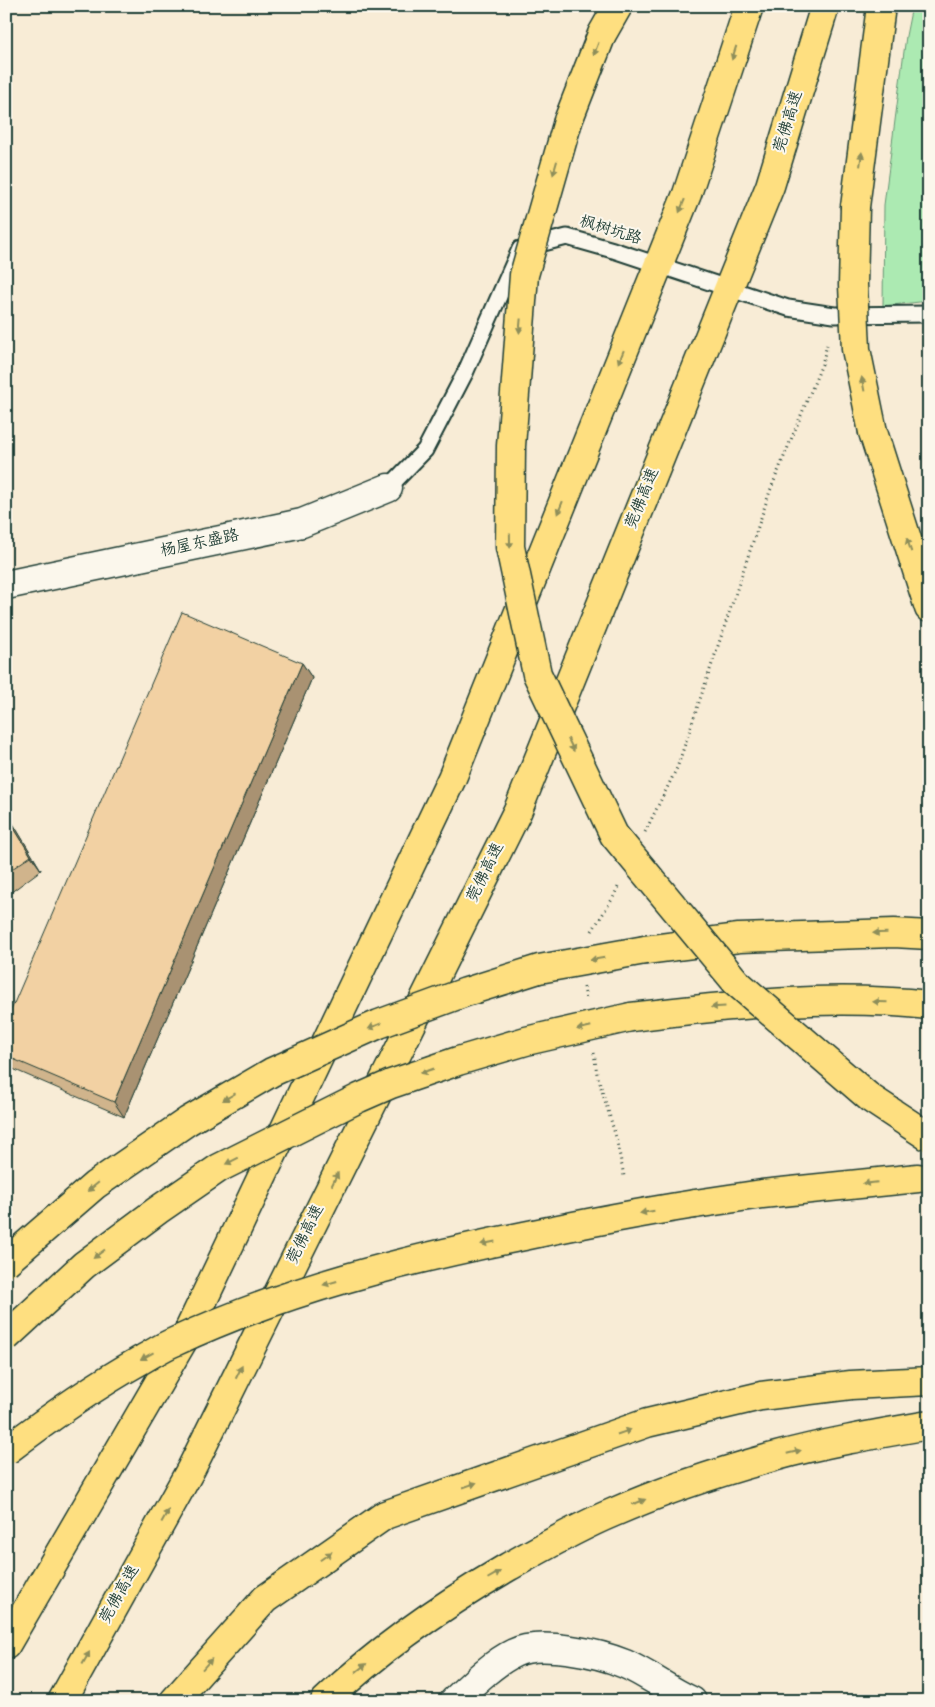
<svg xmlns="http://www.w3.org/2000/svg" width="935" height="1707" viewBox="0 0 935 1707" font-family="'Gochi Hand','LXGW WenKai TC',sans-serif">
<rect width="100%" height="100%" fill="#f8ecd6"/>
<filter id="ink" filterUnits="userSpaceOnUse"><feTurbulence type="fractalNoise" baseFrequency=".02" numOctaves="2"/><feDisplacementMap in="SourceGraphic" scale="10" xChannelSelector="R" yChannelSelector="G"/><feConvolveMatrix kernelMatrix="1 2 1 2 8 2 1 2 1" color-interpolation-filters="sRGB"/></filter>
<g filter="url(#ink)">
<polygon fill="#aceab2" stroke="#669473" points="912,6 929,6 929,301 883,306 884,205 906,36"/>
<g fill="none" stroke-linecap="round" stroke-linejoin="round">
<defs>
<polyline id="service" points="388,488 425,450 466,371 520,249 567,237 613,250 788,308 834,315 929,314"/>
<g id="minor">
<polyline points="6,585 302,523 388,488"/>
<path d="M454,1701c17,-16 39,-38 60,-48 25,-13 85,0 111,11 23,10 43,26 67,37"/>
</g>
<g id="motorway">
<polyline points="568,121 602,34 618,6"/>
<polyline points="855,207 881,6"/>
<polyline points="873,432 929,608"/>
<polyline points="645,950 739,938 894,933 929,935"/>
<path d="M631,1017c98,-12 199,-23 298,-12"/>
<polyline points="695,1204 762,1194 918,1178"/>
<polyline points="6,1645 187,1334 452,778 687,194 749,6"/>
<polyline points="62,1701 191,1469 518,810 770,186 825,6"/>
<polyline points="174,1701 265,1599 385,1515 647,1423 761,1396 851,1385 929,1381"/>
<path d="M325,1701c55,-53 118,-96 183,-134 34,-19 68,-39 104,-54 52,-23 107,-41 161,-56 51,-14 104,-23 156,-32"/>
</g>
</defs>
<use href="#service" stroke="#1f3d34" stroke-width="19"/>
<use href="#minor" stroke="#1f3d34" stroke-width="31"/>
<use href="#motorway" stroke="#1f3d34" stroke-width="31"/>
<g stroke="#1f3d34" stroke-width="3" stroke-dasharray="1 4" stroke-linecap="butt">
<polyline points="645,832 677,768 770,491 822,364 827,345"/>
<polyline points="592,931 613,898 619,885"/>
<polyline points="584,987 586,1000"/>
<polyline points="594,1053 597,1074 616,1137 624,1176"/>
</g>
<use href="#service" stroke="#fbf7ec" stroke-width="15"/>
<use href="#minor" stroke="#fbf7ec" stroke-width="28"/>
<use href="#motorway" stroke="#fedf80" stroke-width="28"/>
<defs>
<g id="motorway-bridge">
<polyline points="568,121 524,275 511,446 510,547 537,674 614,835 736,982 870,1098 929,1137"/>
<polyline points="855,207 853,285 856,349 873,432"/>
<polyline points="6,1262 95,1185 188,1121 272,1072 379,1024 466,992 539,969 645,950"/>
<polyline points="6,1337 84,1265 158,1210 219,1168 359,1098 391,1084 458,1061 526,1041 631,1017"/>
<path d="M6,1451c43,-33 87,-64 135,-91 11,-6 21,-13 33,-18 111,-52 230,-82 350,-106 57,-12 114,-23 171,-32"/>
</g>
</defs>
<use href="#motorway-bridge" stroke="#1f3d34" stroke-width="31" stroke-linecap="butt"/>
<use href="#motorway-bridge" stroke="#fedf80" stroke-width="28"/>
</g>
<g fill="#d0b48c" stroke="#1f3d34">
<polygon points="302,663 312,678 124,1117 6,1066 6,1022"/>
<polygon points="6,812 41,870 6,896"/>
</g>
<g fill="#a99272" stroke="#1f3d34">
<polygon points="302,663 312,678 124,1117 114,1102"/>
<polygon points="6,812 41,870 31,856 6,815"/>
</g>
<g fill="#f2d1a3" stroke="#1f3d34">
<polygon points="182,612 302,663 114,1102 6,1056 6,1022"/>
<polygon points="6,815 31,856 6,873"/>
</g>
<defs><path id="oneway-solid" d="M-6-.8H1V-3.2L6.5 0L1 3.2V.8H-6Z" transform="scale(1.25)"/></defs>
<g fill="#8e8e5a">
<use href="#oneway-solid" transform="translate(596 49) rotate(111)"/>
<use href="#oneway-solid" transform="translate(734 53) rotate(108)"/>
<use href="#oneway-solid" transform="translate(861 159) rotate(-83)"/>
<use href="#oneway-solid" transform="translate(555 168) rotate(106)"/>
<use href="#oneway-solid" transform="translate(682 206) rotate(112)"/>
<use href="#oneway-solid" transform="translate(520 326) rotate(95)"/>
<use href="#oneway-solid" transform="translate(621 357) rotate(112)"/>
<use href="#oneway-solid" transform="translate(863 384) rotate(-101)"/>
<use href="#oneway-solid" transform="translate(560 508) rotate(112)"/>
<use href="#oneway-solid" transform="translate(510 541) rotate(89)"/>
<use href="#oneway-solid" transform="translate(909 545) rotate(-108)"/>
<use href="#oneway-solid" transform="translate(571 745) rotate(65)"/>
<use href="#oneway-solid" transform="translate(880 933) rotate(179)"/>
<use href="#oneway-solid" transform="translate(597 959) rotate(170)"/>
<use href="#oneway-solid" transform="translate(880 1002) rotate(-178)"/>
<use href="#oneway-solid" transform="translate(718 1007) rotate(177)"/>
<use href="#oneway-solid" transform="translate(375 1026) rotate(157)"/>
<use href="#oneway-solid" transform="translate(584 1028) rotate(167)"/>
<use href="#oneway-solid" transform="translate(427 1071) rotate(161)"/>
<use href="#oneway-solid" transform="translate(229 1097) rotate(150)"/>
<use href="#oneway-solid" transform="translate(232 1161) rotate(154)"/>
<use href="#oneway-solid" transform="translate(335 1179) rotate(-64)"/>
<use href="#oneway-solid" transform="translate(870 1183) rotate(174)"/>
<use href="#oneway-solid" transform="translate(93 1187) rotate(141)"/>
<use href="#oneway-solid" transform="translate(647 1212) rotate(170)"/>
<use href="#oneway-solid" transform="translate(488 1243) rotate(169)"/>
<use href="#oneway-solid" transform="translate(99 1254) rotate(143)"/>
<use href="#oneway-solid" transform="translate(330 1283) rotate(164)"/>
<use href="#oneway-solid" transform="translate(147 1356) rotate(151)"/>
<use href="#oneway-solid" transform="translate(239 1372) rotate(-64)"/>
<use href="#oneway-solid" transform="translate(624 1432) rotate(-19)"/>
<use href="#oneway-solid" transform="translate(794 1452) rotate(-13)"/>
<use href="#oneway-solid" transform="translate(470 1485) rotate(-19)"/>
<use href="#oneway-solid" transform="translate(639 1502) rotate(-21)"/>
<use href="#oneway-solid" transform="translate(165 1516) rotate(-61)"/>
<use href="#oneway-solid" transform="translate(326 1556) rotate(-35)"/>
<use href="#oneway-solid" transform="translate(494 1575) rotate(-30)"/>
<use href="#oneway-solid" transform="translate(86 1658) rotate(-61)"/>
<use href="#oneway-solid" transform="translate(207 1664) rotate(-48)"/>
<use href="#oneway-solid" transform="translate(361 1668) rotate(-38)"/>
</g>
</g>
<g text-anchor="middle" dominant-baseline="central" stroke-width="4" stroke-linejoin="round" paint-order="stroke">
<g font-size="16" fill="#1f3d34" stroke="#fbf7ec">
<text transform="translate(790 122) rotate(-73)">莞佛高速</text>
<text transform="translate(610 232) rotate(17)">枫树坑路</text>
<text transform="translate(644 499) rotate(-68)">莞佛高速</text>
<text transform="translate(200 545) rotate(-12)">杨屋东盛路</text>
<text transform="translate(487 873) rotate(-64)">莞佛高速</text>
<text transform="translate(307 1235) rotate(-64)">莞佛高速</text>
<text transform="translate(121 1595) rotate(-61)">莞佛高速</text>
</g>
</g>
<rect width="935" height="1707" fill="none" stroke="#fbf7ec" stroke-width="25"/>
<rect x="12" y="12" width="910" height="1682" fill="none" stroke="#1f3d34" stroke-width="2" filter="url(#ink)"/>
</svg>
